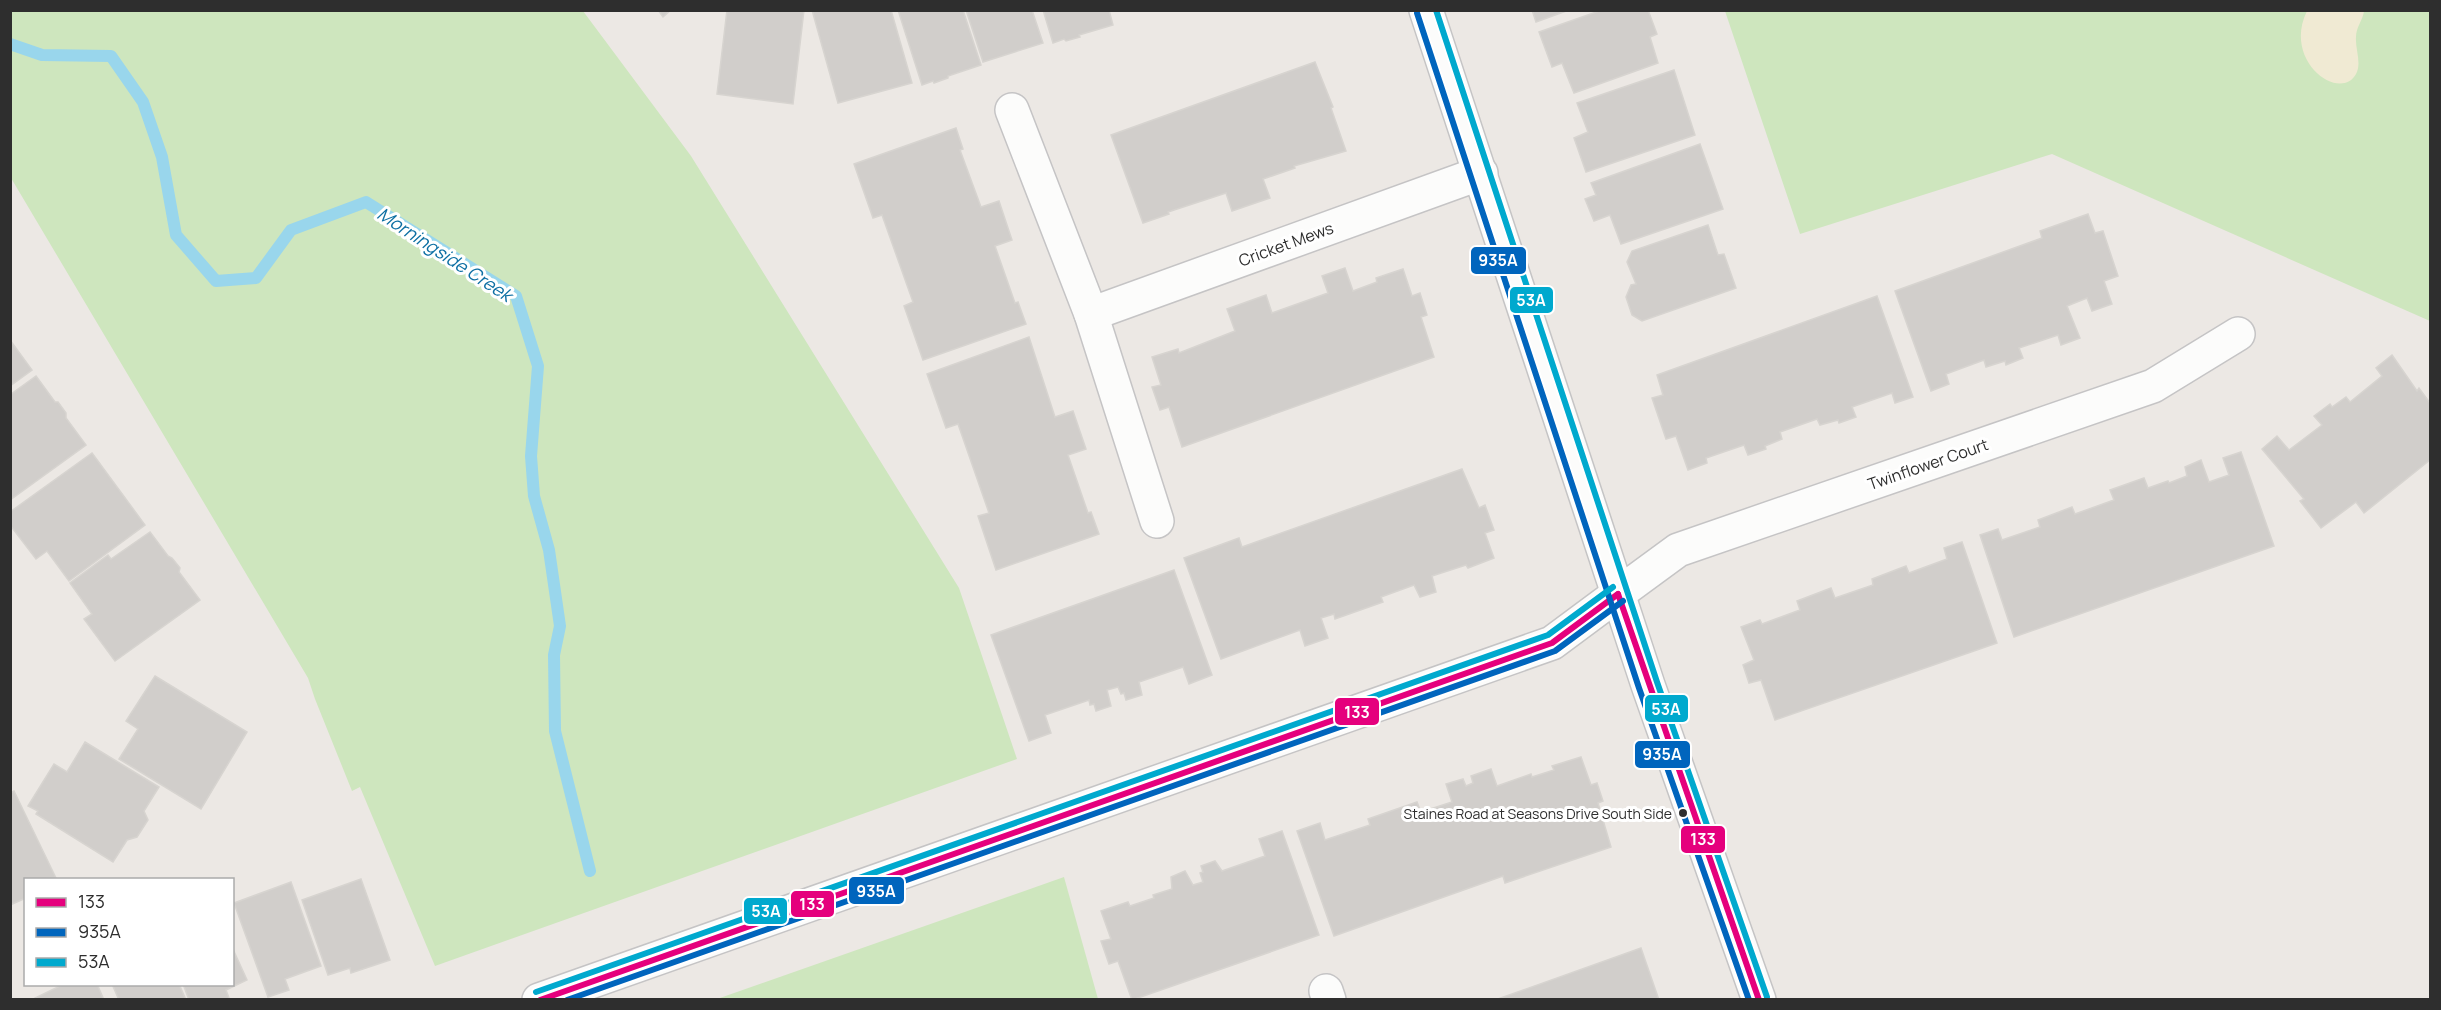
<svg xmlns="http://www.w3.org/2000/svg" width="2441" height="1010" viewBox="0 0 2441 1010" font-family="Manrope,sans-serif">
<rect width="100%" height="100%" fill="#ece8e4"/>
<g fill="#cee6be">
<polygon points="10,11 583,11 691,156 959,588 1017,759 435,966 360,787 352,791 315,699 308,678 11,178"/>
<polygon points="1725,11 2430,11 2430,321 2052,154 1800,234"/>
<polygon points="1064,877 1098,999 717,999"/>
</g>
<path fill="#f0ead3" d="M2307,11h57c-1,9 -8,16 -8,26 -1,12 6,26 0,37 -16,29 -74,-13 -49,-63z"/>
<g fill="none" stroke-linecap="round" stroke-linejoin="round">
<polyline stroke="#99d6ec" stroke-width="12" points="10,44 42,55 111,56 143,102 162,157 176,235 216,281 256,278 291,230 366,202 516,296 538,366 531,456 534,496 549,550 560,626 554,655 555,731 590,871"/>
</g>
<g fill="#d1cecb" stroke="#d7d4d0" stroke-width="1.5">
<polygon points="658,10 671,10 663,17"/>
<polygon points="727,10 804,10 793,104 717,94"/>
<polygon points="812,10 891,10 912,83 838,103"/>
<polygon points="898,10 963,10 981,65 948,76 948,78 934,83 933,81 922,85"/>
<polygon points="966,10 1032,10 1043,43 983,62"/>
<polygon points="1043,10 1109,10 1113,25 1079,35 1080,37 1066,41 1064,39 1053,43"/>
<polygon points="1532,10 1569,10 1536,22"/>
<polygon points="1602,10 1648,10 1657,34 1650,37 1658,63 1574,93 1562,63 1552,67 1539,32"/>
<polygon points="1315,62 1333,107 1331,108 1346,151 1294,166 1295,168 1263,179 1270,198 1232,211 1226,193 1168,212 1169,214 1143,223 1111,135"/>
<polygon points="1674,70 1695,135 1586,172 1574,138 1588,132 1577,103"/>
<polygon points="956,128 963,149 960,150 981,207 999,201 1012,240 995,246 1015,303 1018,302 1026,324 923,360 904,306 913,302 882,215 873,218 854,164"/>
<polygon points="1700,144 1723,209 1621,244 1610,215 1594,221 1585,199 1596,195 1591,183"/>
<polygon points="2088,214 2095,233 2103,231 2118,276 2104,281 2112,304 2092,311 2087,298 2067,306 2080,338 2061,345 2058,335 2019,348 2023,358 2006,365 2005,361 1986,367 1984,360 1946,374 1949,384 1931,391 1895,291 2042,238 2040,231"/>
<polygon points="1708,225 1718,255 1724,254 1736,288 1642,321 1632,315 1626,297 1631,285 1636,284 1627,262 1632,251"/>
<polygon points="1345,268 1353,291 1377,282 1376,278 1403,269 1412,296 1420,293 1427,315 1421,317 1434,357 1182,447 1169,407 1160,410 1152,387 1161,385 1152,357 1178,349 1179,353 1235,331 1227,309 1266,295 1272,313 1328,293 1322,276"/>
<polygon points="1877,296 1913,397 1895,403 1892,393 1852,407 1856,417 1839,423 1838,420 1820,425 1817,419 1780,432 1782,439 1765,446 1766,449 1748,455 1744,445 1706,458 1707,463 1688,470 1676,436 1666,439 1652,398 1663,395 1657,375"/>
<polygon points="1029,337 1055,417 1073,411 1086,449 1068,455 1088,513 1091,512 1099,534 996,570 978,516 989,513 958,424 946,428 927,374"/>
<polygon points="10,340 32,370 10,386"/>
<polygon points="2392,355 2417,391 2419,388 2430,403 2430,460 2364,513 2356,502 2321,528 2300,501 2304,499 2262,449 2277,436 2289,450 2322,425 2314,416 2330,404 2332,407 2346,397 2350,402 2382,376 2376,368"/>
<polygon points="36,376 55,402 58,402 66,413 66,418 86,445 10,500 10,395"/>
<polygon points="2241,452 2274,546 2014,637 1980,535 1998,529 2002,540 2040,527 2038,520 2072,507 2075,514 2114,500 2110,490 2144,478 2148,488 2168,481 2169,483 2187,476 2185,467 2201,460 2209,482 2229,475 2223,458"/>
<polygon points="92,453 145,525 69,581 47,551 36,559 10,525 10,512"/>
<polygon points="1462,469 1479,508 1485,505 1494,530 1485,533 1494,558 1468,568 1466,565 1432,576 1436,592 1420,597 1414,585 1381,597 1383,602 1335,619 1334,614 1321,618 1328,638 1305,646 1300,630 1221,659 1184,558 1239,538 1242,547"/>
<polygon points="150,532 168,556 172,558 180,568 179,572 200,600 115,661 84,619 92,614 70,583 108,555 111,559"/>
<polygon points="1962,542 1997,643 1775,720 1761,680 1749,683 1743,665 1754,660 1741,627 1760,620 1762,624 1800,610 1797,601 1831,588 1835,598 1873,585 1872,579 1906,566 1909,573 1947,559 1944,548"/>
<polygon points="1174,570 1212,675 1189,684 1183,667 1139,682 1142,695 1126,700 1124,693 1121,694 1118,687 1107,690 1111,706 1096,711 1094,704 1090,705 1089,700 1045,715 1051,733 1029,741 991,635"/>
<polygon points="155,676 247,732 201,809 119,759 138,729 126,721"/>
<polygon points="85,742 159,787 144,811 148,820 137,837 127,840 113,862 36,814 38,811 28,806 54,764 67,772"/>
<polygon points="1581,757 1591,785 1597,783 1603,801 1598,803 1611,847 1505,883 1503,876 1334,936 1297,831 1320,823 1325,840 1370,825 1368,819 1417,802 1421,812 1452,802 1446,784 1463,779 1466,786 1473,783 1471,776 1491,769 1497,786 1531,774 1532,777 1554,770 1552,766"/>
<polygon points="14,791 56,878 26,880 26,898 10,905 10,793"/>
<polygon points="1282,831 1319,935 1132,1000 1118,961 1109,964 1101,941 1111,939 1101,911 1128,902 1130,906 1154,898 1153,895 1172,889 1171,877 1185,871 1193,885 1203,882 1200,873 1203,872 1201,866 1215,861 1222,871 1265,856 1259,839"/>
<polygon points="361,879 390,960 351,973 350,968 328,975 302,900"/>
<polygon points="291,882 321,966 285,979 289,990 268,997 234,903"/>
<polygon points="232,947 247,980 226,990 229,998 226,1000 189,1000 183,984 232,984"/>
<polygon points="1641,948 1659,1000 1495,1000"/>
<polygon points="64,984 97,984 104,1000 36,1000 35,998"/>
<polygon points="112,984 179,984 186,1000 119,1000"/>
</g>
<g fill="none" stroke-linecap="round" stroke-linejoin="round">
<defs>
<g id="minor">
<polyline points="1012,110 1091,314 1157,521"/>
<polyline points="1091,314 1481,173"/>
<polyline points="1618,594 1678,550 2153,386 2238,334"/>
<polyline points="1326,991 1329,1000"/>
</g>
<g id="tertiary">
<polyline points="1426,10 1648,685 1759,1000"/>
<polyline points="539,1000 1552,643 1618,594"/>
</g>
</defs>
<use href="#minor" stroke="#c5c4c5" stroke-width="36"/>
<use href="#tertiary" stroke="#c5c4c5" stroke-width="36"/>
<use href="#minor" stroke="#fcfcfb" stroke-width="33"/>
<use href="#tertiary" stroke="#fcfcfb" stroke-width="33"/>
<defs>
<g id="bus-1">
<polyline points="1618,594 1759,1000"/>
<polyline points="540,1000 1552,643 1618,594"/>
</g>
<g id="bus-2">
<polyline points="1417,13 1639,688 1749,1000"/>
<polyline points="567,1000 1555,651 1623,601"/>
</g>
<g id="bus-3">
<polyline points="1436,10 1657,682 1767,997"/>
<polyline points="536,992 1548,635 1613,587"/>
</g>
</defs>
<use href="#bus-1" stroke="#fff" stroke-width="10"/>
<use href="#bus-2" stroke="#fff" stroke-width="10"/>
<use href="#bus-3" stroke="#fff" stroke-width="10"/>
<use href="#bus-1" stroke="#e5007d" stroke-width="6"/>
<use href="#bus-2" stroke="#0065bd" stroke-width="6"/>
<use href="#bus-3" stroke="#00a9ce" stroke-width="6"/>
</g>
<circle fill="#2e2e2e" stroke="#fff" stroke-width="2" cx="1683" cy="813" r="5"/>
<g text-anchor="middle" dominant-baseline="central" stroke-width="6" stroke-linejoin="round" paint-order="stroke">
<g font-size="14" fill="#2e2e2e" stroke="#fff" text-anchor="end">
<text x="1672" y="813">Staines Road at Seasons Drive South Side</text>
</g>
<g font-size="16" fill="#2e2e2e" stroke="#fff">
<text transform="translate(1286 244) rotate(-20)">Cricket Mews</text>
<text transform="translate(1928 464) rotate(-19)">Twinflower Court</text>
</g>
<g font-size="18" font-style="italic" fill="#0d6fa3" stroke="#fff">
<text transform="translate(445 254) rotate(33)">Morningside Creek</text>
</g>
</g>
<g stroke="#fff" stroke-width="2">
<rect x="1470" y="246" width="57" height="29" rx="6" fill="#0065bd"/>
<rect x="1509" y="286" width="45" height="28" rx="6" fill="#00a9ce"/>
<rect x="1644" y="694" width="45" height="29" rx="6" fill="#00a9ce"/>
<rect x="1334" y="697" width="46" height="29" rx="6" fill="#e5007d"/>
<rect x="1634" y="740" width="57" height="29" rx="6" fill="#0065bd"/>
<rect x="1680" y="825" width="46" height="29" rx="6" fill="#e5007d"/>
<rect x="848" y="876" width="57" height="29" rx="6" fill="#0065bd"/>
<rect x="790" y="890" width="45" height="28" rx="6" fill="#e5007d"/>
<rect x="743" y="897" width="45" height="28" rx="6" fill="#00a9ce"/>
</g>
<g font-size="16" text-anchor="middle" font-weight="bold" fill="#fff">
<text x="1498" y="266">935A</text>
<text x="1531" y="306">53A</text>
<text x="1666" y="715">53A</text>
<text x="1357" y="718">133</text>
<text x="1662" y="760">935A</text>
<text x="1703" y="845">133</text>
<text x="876" y="897">935A</text>
<text x="812" y="910">133</text>
<text x="766" y="917">53A</text>
</g>
<rect width="2441" height="1010" fill="none" stroke="#2e2e2e" stroke-width="24"/>
<rect x="24" y="878" width="210" height="108" fill="#ffffff" stroke="#ababab" stroke-width="1.5"/>
<rect x="36" y="898" width="30" height="9" fill="#e5007d" stroke="#ababab" stroke-width="1.5"/>
<text x="78" y="908" font-size="18" fill="#2e2e2e">133</text>
<rect x="36" y="928" width="30" height="9" fill="#0065bd" stroke="#ababab" stroke-width="1.5"/>
<text x="78" y="938" font-size="18" fill="#2e2e2e">935A</text>
<rect x="36" y="958" width="30" height="9" fill="#00a9ce" stroke="#ababab" stroke-width="1.5"/>
<text x="78" y="968" font-size="18" fill="#2e2e2e">53A</text>
</svg>
